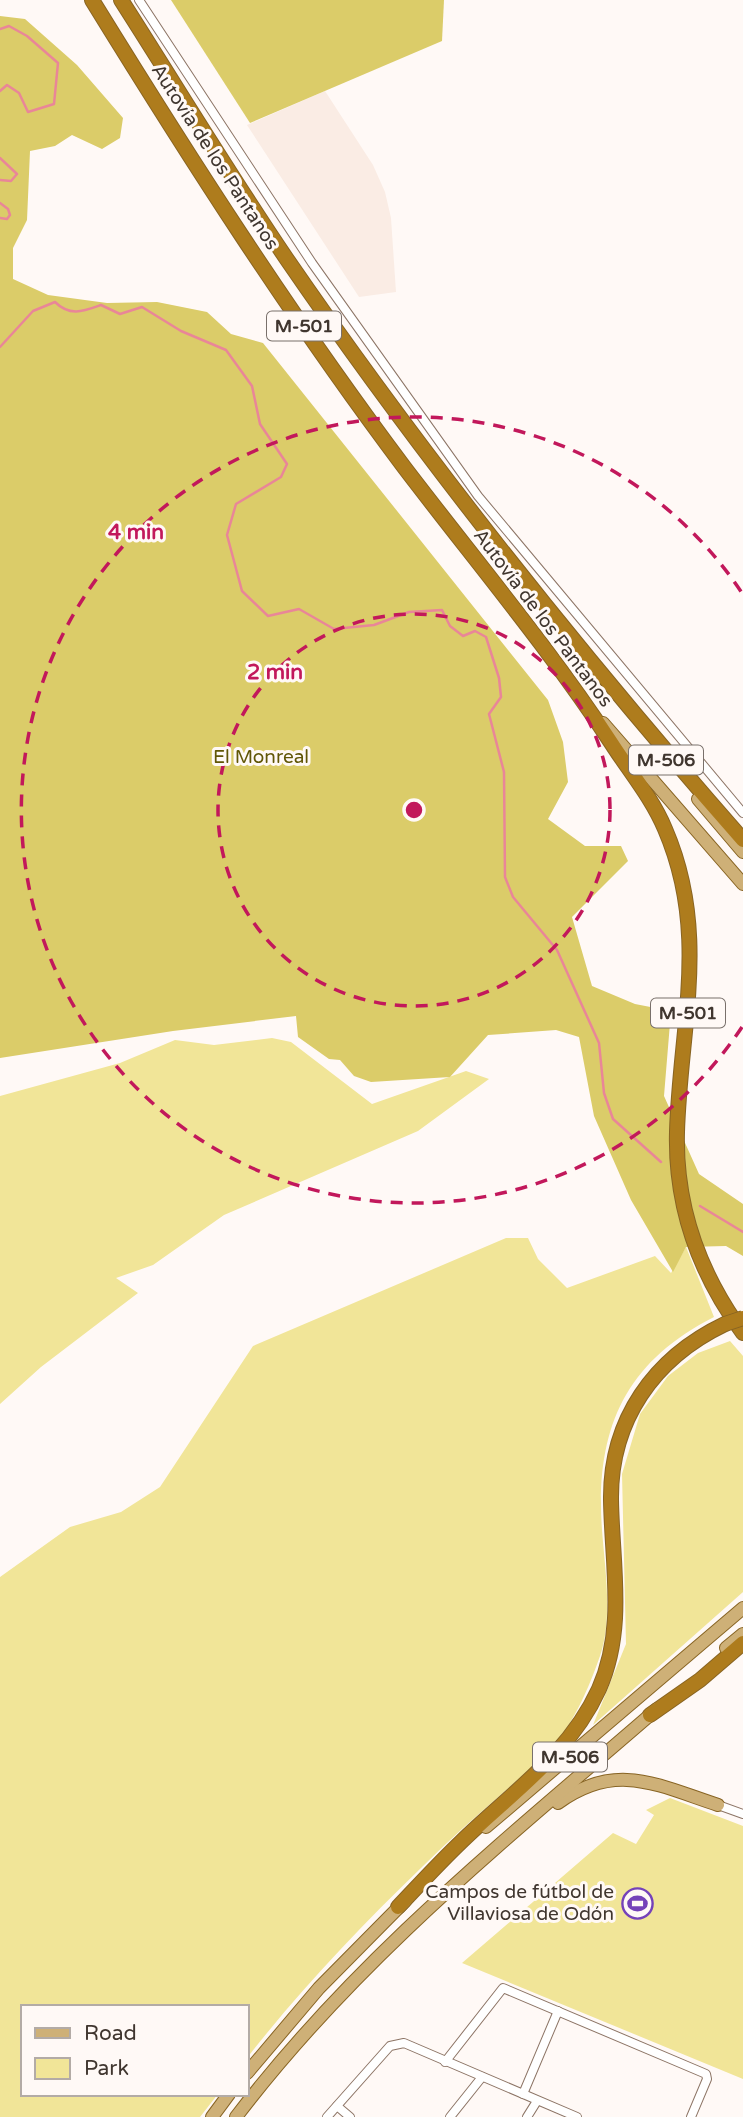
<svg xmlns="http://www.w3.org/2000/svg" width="743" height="2117" viewBox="0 0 743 2117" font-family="'Varela Round',sans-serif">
<rect width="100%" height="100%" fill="#fff9f6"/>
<polygon fill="#faece4" points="325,91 373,165 385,192 391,218 396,292 359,297 247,125"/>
<g fill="#f1e598">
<polygon points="272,1038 291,1042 372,1104 466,1071 489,1079 418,1131 224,1215 153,1265 116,1278 138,1293 41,1367 0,1404 0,1096 120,1063 175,1040 214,1045"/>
<path d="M506,1238h22l10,21 29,29 88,-32 16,17 15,-26 28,70c-91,46 -119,115 -112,213 3,40 11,88 -2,126 -9,26 -21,54 -36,76 -16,23 -40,42 -60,60 -28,24 -56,49 -82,75 -62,60 -122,123 -175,191v-51h-224v87h195l-18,23h-200v-540l70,-50 51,-15 39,-25 93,-141z"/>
<polygon points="730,1341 743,1356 743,1592 593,1725 626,1644 622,1474 640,1414 668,1376 698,1353"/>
<polygon points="670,1798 743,1826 743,2079 462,1963 613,1833 636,1844 654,1815 646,1810"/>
</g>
<g fill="#dbcc69">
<polygon points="171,0 444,0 442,41 250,123"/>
<polygon points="0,16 25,19 77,65 123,118 120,138 102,149 72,135 55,146 30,151 27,220 13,248 13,279 48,295 107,303 157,302 207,312 231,334 263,343 548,700 563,742 568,782 548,819 585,846 621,846 628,861 572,917 592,986 635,1004 671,1011 664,1096 699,1174 743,1204 743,1256 726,1246 686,1247 673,1272 631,1200 594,1116 579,1037 556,1030 488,1035 450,1077 371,1082 354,1076 340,1060 329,1059 298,1037 296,1016 173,1031 0,1058"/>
</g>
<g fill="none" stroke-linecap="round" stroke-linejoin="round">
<g stroke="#e98698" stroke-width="2.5">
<polyline points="0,29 9,26 27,36 58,63 54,104 28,112 19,93 7,85 0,91"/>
<polyline points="0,158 17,174 11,181 0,180"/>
<polyline points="0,203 8,209 10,215 7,219 0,218"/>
<path d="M0,347l33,-36 22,-9c15,15 29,9 46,3l19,9 22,-7 39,24 45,19 26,36 8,38 27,40 -6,13 -45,27 -9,31 15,56 26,25 31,-7 35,20 40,-4 35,-13 33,-2 8,16 13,10 12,-5 11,6 13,41 2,19 -12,17 15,58 1,105 8,20 44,53 42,93 5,50 9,26 48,43"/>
<polyline points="700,1206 743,1232"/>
</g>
<defs>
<g id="minor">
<polyline points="139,0 312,263 478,496 743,813"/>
<polyline points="718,1805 743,1814"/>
<polyline points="445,2062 503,1988 706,2074 707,2079 691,2117"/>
<polyline points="523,2094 558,2011"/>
<polyline points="337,2106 350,2117"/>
<polyline points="327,2117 390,2046 404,2043 577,2117"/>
<polyline points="450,2117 482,2077"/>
<polyline points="527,2117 537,2101"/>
</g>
<g id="primary">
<polyline points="603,723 743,884"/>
<polyline points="698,799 743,852"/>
<polyline points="726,1648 743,1634"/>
<path d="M558,1803c58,-42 99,-18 160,2"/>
<polyline points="486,1827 743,1608"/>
<polyline points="247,2073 319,1988 405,1901"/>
<polyline points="212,2117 229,2094"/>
<path d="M236,2117c121,-159 272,-279 421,-408"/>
</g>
<g id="motorway">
<path d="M92,0c98,159 200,318 312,467 70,92 145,181 208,277 18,28 40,54 53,85 45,104 15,197 12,303 -2,75 22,141 66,201"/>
<path d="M121,0c55,86 108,174 165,258 140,204 294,396 457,582"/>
<polyline points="650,1715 700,1680 743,1643"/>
<path d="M398,1907c21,-22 41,-44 63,-65 50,-49 108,-87 138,-153 27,-61 13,-124 12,-189 -1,-80 43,-142 114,-176"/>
</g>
</defs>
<use href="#minor" stroke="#8d7566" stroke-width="10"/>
<use href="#primary" stroke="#886423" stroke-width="14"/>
<use href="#motorway" stroke="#886423" stroke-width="16"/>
<use href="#minor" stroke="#fff" stroke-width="8"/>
<use href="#primary" stroke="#ceb077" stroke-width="12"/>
<use href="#motorway" stroke="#ae7c1d" stroke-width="14"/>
<defs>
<polyline id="motorway-bridge" points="725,1324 743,1318"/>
</defs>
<use href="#motorway-bridge" stroke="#886423" stroke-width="16" stroke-linecap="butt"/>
<use href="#motorway-bridge" stroke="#ae7c1d" stroke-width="14"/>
</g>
<g fill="none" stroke="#c2185b" stroke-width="3.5" stroke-dasharray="12 9">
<circle cx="414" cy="810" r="196"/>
<path d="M742 1027A393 393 0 1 1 742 593"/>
</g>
<defs>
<symbol id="stadium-ring" viewBox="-11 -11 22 22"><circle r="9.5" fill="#fff9f6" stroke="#7542b9" stroke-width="1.5"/><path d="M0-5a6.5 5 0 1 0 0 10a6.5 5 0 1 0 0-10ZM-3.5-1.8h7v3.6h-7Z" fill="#7542b9"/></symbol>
</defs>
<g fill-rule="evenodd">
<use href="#stadium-ring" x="620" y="1886" width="35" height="35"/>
</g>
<g text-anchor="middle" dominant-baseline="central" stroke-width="6" stroke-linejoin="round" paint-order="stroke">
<g fill="#fff9f6" stroke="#79706b" stroke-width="2">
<rect x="267" y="311.5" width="74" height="29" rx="5"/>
<rect x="629" y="745.5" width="74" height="29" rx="5"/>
<rect x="651" y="998.5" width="74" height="29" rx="5"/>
<rect x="533" y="1742.5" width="74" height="29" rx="5"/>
</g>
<g font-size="18" font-weight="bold" fill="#40362f">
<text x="304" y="326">M-501</text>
<text x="666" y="760">M-506</text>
<text x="688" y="1013">M-501</text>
<text x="570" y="1757">M-506</text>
</g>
<g font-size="19" fill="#40362f" stroke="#fff9f6">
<text transform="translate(215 157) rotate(57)">Autovía de los Pantanos</text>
<text transform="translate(543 618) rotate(53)">Autovía de los Pantanos</text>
</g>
<g font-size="19" fill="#615606" stroke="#fff9f6">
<text x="261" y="757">El Monreal</text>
</g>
<g font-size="19" fill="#40362f" stroke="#fff9f6" text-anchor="end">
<text x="614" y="1892">Campos de fútbol de<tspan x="614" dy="22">Villaviosa de Odón</tspan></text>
</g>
</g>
<circle cx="414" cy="810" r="10" fill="#c2185b" stroke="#fff9f6" stroke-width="3.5"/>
<g font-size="21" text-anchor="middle" font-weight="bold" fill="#c2185b" stroke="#fff9f6" stroke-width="6" stroke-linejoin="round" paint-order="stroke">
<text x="136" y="539">4 min</text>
<text x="275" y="679">2 min</text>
</g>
<rect x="21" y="2005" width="228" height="91" fill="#fff9f6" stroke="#b3aba6" stroke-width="2"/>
<rect x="35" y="2028" width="35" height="10" fill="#ceb077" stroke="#b3aba6" stroke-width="2"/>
<text x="84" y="2040" font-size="21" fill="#40362f">Road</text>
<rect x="35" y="2058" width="35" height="21" fill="#f1e598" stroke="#b3aba6" stroke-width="2"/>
<text x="84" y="2075" font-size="21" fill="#40362f">Park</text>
</svg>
